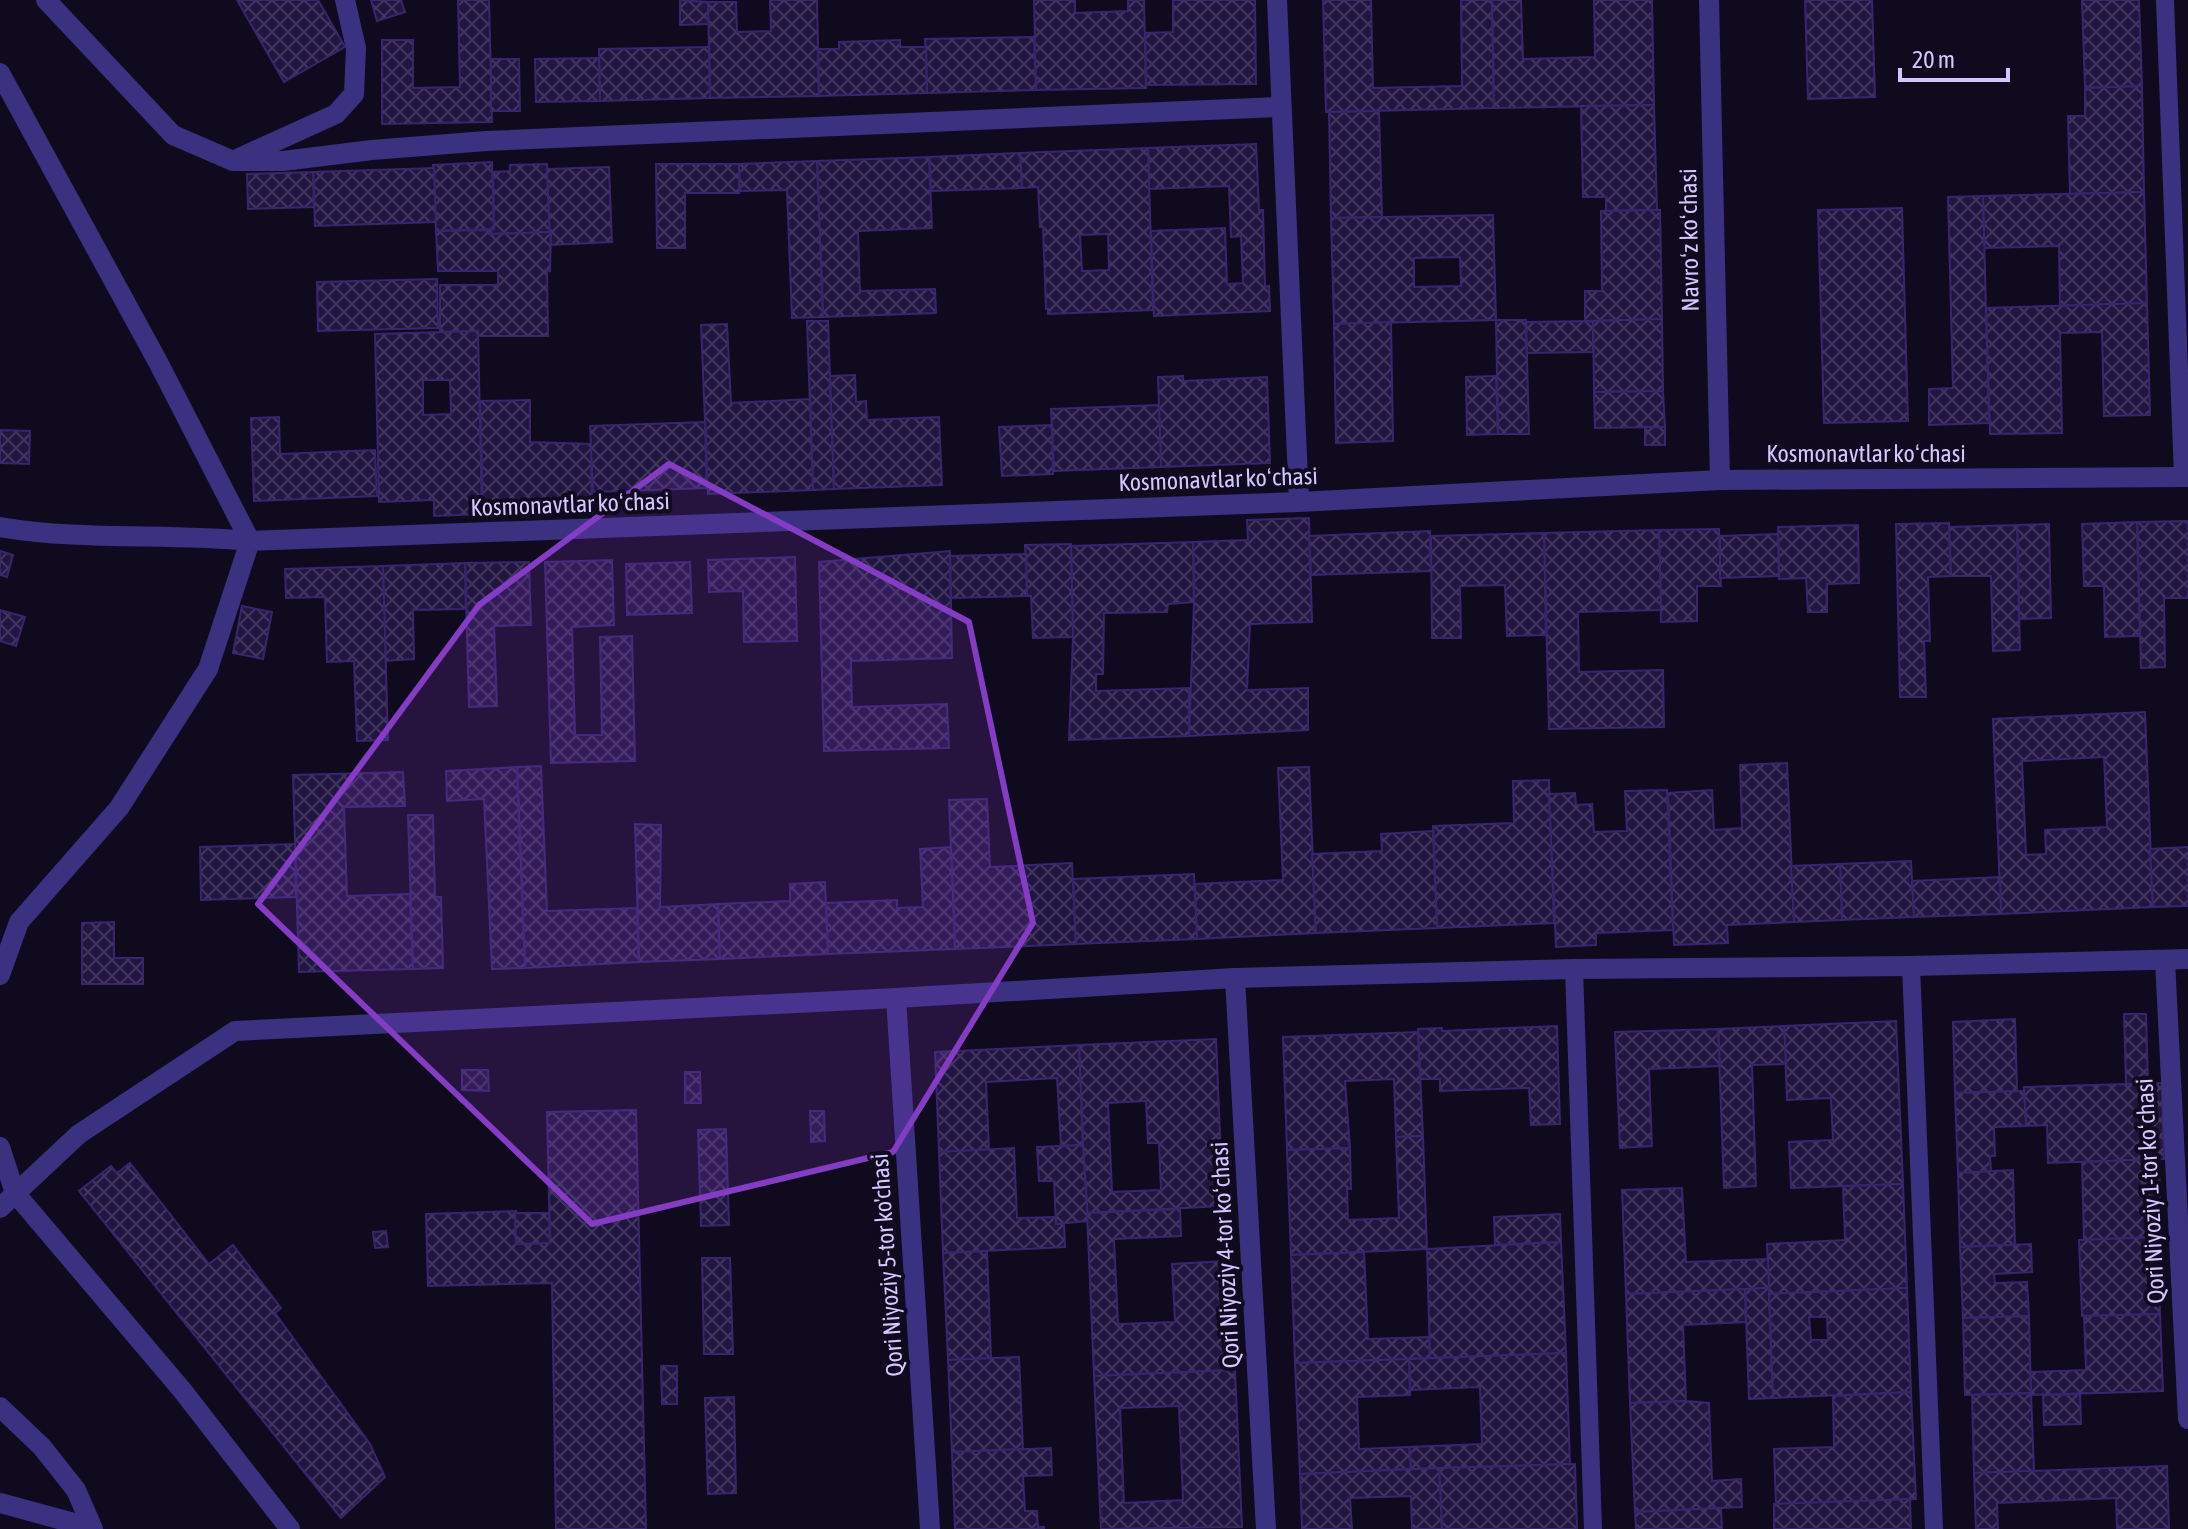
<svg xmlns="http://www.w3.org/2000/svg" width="2188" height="1529" viewBox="0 0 2188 1529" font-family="'Asap Condensed',sans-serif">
<defs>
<pattern id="building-cross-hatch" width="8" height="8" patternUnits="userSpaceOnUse" patternTransform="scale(2)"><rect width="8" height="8" fill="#211541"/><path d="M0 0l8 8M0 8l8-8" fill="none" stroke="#40365e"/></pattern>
</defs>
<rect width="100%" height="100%" fill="#0f0a1e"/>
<g fill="url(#building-cross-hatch)" stroke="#39256e" stroke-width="2" fill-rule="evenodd">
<polygon points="237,0 318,0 345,47 284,82"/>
<polygon points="371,0 401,0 405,12 377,21"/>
<polygon points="458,0 489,0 492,122 382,124 382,40 413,40 413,88 460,87"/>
<polygon points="680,0 708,2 709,24 680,25"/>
<polygon points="770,0 817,0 819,96 710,98 708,2 736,2 737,32 771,31"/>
<polygon points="1034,0 1075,0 1075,13 1128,11 1128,0 1144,0 1146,88 1036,90"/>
<polygon points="1173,0 1255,0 1256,84 1146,85 1145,33 1173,32"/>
<polygon points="1323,0 1371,0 1373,88 1462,86 1461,0 1492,0 1494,108 1326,112"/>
<polygon points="1492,0 1521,0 1523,59 1595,57 1594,0 1652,0 1654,105 1494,108"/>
<polygon points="1805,0 1872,0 1875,97 1808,99"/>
<polygon points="2082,0 2139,0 2142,86 2085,88"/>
<polygon points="1034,37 1036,90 927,93 925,39"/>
<polygon points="900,40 900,47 926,47 927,93 819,96 818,49 839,49 839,42"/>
<polygon points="709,47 710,98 600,101 599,49"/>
<polygon points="599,58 600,101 536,102 535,59"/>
<polygon points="491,59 519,59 520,111 491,111"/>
<polygon points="2142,86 2144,192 2070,194 2068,116 2085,116 2085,88"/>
<polygon points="1654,105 1657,210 1606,211 1606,197 1583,197 1581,106"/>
<polygon points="1379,111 1382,217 1331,218 1329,112"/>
<polygon points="1256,144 1259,210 1263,210 1265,287 1269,286 1270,311 1154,316 1151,231 1225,228 1227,284 1243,283 1241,236 1231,237 1229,186 1149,189 1148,148"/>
<path d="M1148,148l5,162 -105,4v-5h-2l-3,-82h-3l-2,-40 -16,1 -2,-35zM1108,234l1,36 -27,1 -2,-36z"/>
<polygon points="1020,153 1022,188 931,191 929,157"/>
<polygon points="929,157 932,228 858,231 860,291 935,289 936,313 823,317 817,161"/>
<polygon points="817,161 823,317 792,318 787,190 740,191 739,164"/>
<polygon points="492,162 494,229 436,231 433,165"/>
<polygon points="547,164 551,232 490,234 491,230 494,229 493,172 510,171 510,165"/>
<polygon points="656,164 739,164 739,193 685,193 685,248 657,248"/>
<polygon points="609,167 612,242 550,245 547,169"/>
<polygon points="434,168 436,222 315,226 313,172"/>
<polygon points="313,172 314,207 248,209 247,174"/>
<polygon points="2144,192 2147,303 2060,306 2059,246 1984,248 1983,196"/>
<polygon points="1983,196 1989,423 1929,425 1929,389 1953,388 1948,197"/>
<polygon points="1902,208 1908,421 1824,423 1818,210"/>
<polygon points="1657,210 1660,210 1662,319 1585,321 1585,291 1602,291 1601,211"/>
<path d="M1493,215l3,105 -162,4 -3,-106zM1460,257l1,29 -47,1v-29z"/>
<polygon points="491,230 490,234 551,232 550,271 547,270 548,336 478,336 478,331 440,332 440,285 498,285 498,271 438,271 436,231"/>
<polygon points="437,279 438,328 318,331 317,282"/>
<polygon points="2147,303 2150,415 2104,416 2102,332 2060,333 2062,433 1990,434 1986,308"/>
<polygon points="1662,319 1663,391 1594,392 1593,321"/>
<polygon points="1496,320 1526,320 1529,434 1498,434"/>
<polygon points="807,321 828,321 834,489 813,490"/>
<polygon points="1593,321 1593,352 1527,353 1526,322"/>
<polygon points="1391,322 1393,441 1336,443 1334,324"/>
<polygon points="727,324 731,403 810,399 813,490 708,494 701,325"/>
<path d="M478,331l4,183 -48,2v-16l-55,2 -4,-168zM423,380h27l1,34 -28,1z"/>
<polygon points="855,375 856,402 866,401 867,420 939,417 942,485 834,489 830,376"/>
<polygon points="1183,376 1183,381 1267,377 1270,463 1161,467 1158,377"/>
<polygon points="1496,376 1498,434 1467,435 1466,377"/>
<polygon points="1663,391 1665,427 1595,428 1594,392"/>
<polygon points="530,400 530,442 591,444 592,508 483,511 480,401"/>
<polygon points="1159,405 1161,467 1054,471 1051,409"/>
<polygon points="279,417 280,454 375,450 377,496 254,501 251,418"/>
<polygon points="705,422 707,488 593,492 590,426"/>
<polygon points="1052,425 1053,474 1002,476 999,427"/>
<rect x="1645" y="427" width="20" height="18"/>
<polygon points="0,430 30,431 29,464 0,463"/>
<polygon points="1309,518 1312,622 1250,624 1247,690 1308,688 1308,730 1189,736 1194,602 1193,542 1248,540 1247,520"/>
<polygon points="2188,521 2188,598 2164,598 2165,667 2141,668 2137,522"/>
<polygon points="2137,522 2140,636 2105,637 2104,586 2084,586 2082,524"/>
<polygon points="1949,523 1951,576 1928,577 1930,641 1924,641 1926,697 1900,697 1896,524"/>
<polygon points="2049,524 2051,618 2019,619 2017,525"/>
<polygon points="1858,525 1859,583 1827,584 1827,612 1808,612 1806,578 1779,579 1778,527"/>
<polygon points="2017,525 2020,650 1993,651 1991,576 1951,576 1949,527"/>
<polygon points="1719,529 1721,586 1697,586 1697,621 1661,622 1659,530"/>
<polygon points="1659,530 1661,610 1578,612 1579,672 1663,670 1664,727 1549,729 1544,533"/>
<polygon points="1430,531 1431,571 1311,575 1309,536"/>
<polygon points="1544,533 1546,635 1507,636 1505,585 1460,586 1461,638 1432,638 1431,536"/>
<polygon points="1778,534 1779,576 1720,578 1720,536"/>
<polygon points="1193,542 1194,602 1168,604 1167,612 1104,613 1103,674 1096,674 1096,691 1189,688 1189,736 1069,740 1073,637 1071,546"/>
<polygon points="1071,544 1073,637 1033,638 1031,596 1027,596 1025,545"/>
<polygon points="0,551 13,555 7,577 0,575"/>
<polygon points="950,551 952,658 851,661 852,707 947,704 949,748 824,751 819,562"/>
<polygon points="1026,554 1027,596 951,598 950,556"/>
<polygon points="795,557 797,641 744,642 743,591 709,592 708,560"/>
<polygon points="612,560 614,625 572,627 575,735 602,735 600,637 632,636 635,761 551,763 545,562"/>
<polygon points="529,562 531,625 494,626 497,706 469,707 465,563"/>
<polygon points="690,562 692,613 627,615 626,564"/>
<polygon points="465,563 466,609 413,610 414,659 385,661 383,566"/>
<polygon points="383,566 388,740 357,741 354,661 327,662 325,597 286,598 285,569"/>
<polygon points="242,606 272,612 263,659 233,653"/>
<polygon points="0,610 25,617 16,646 0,641"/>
<path d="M2145,712l8,195 -152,7 -8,-195zM2104,757l3,70 -62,3 1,24 -20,1 -4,-94z"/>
<polygon points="1787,763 1794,922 1727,925 1728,943 1674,945 1668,793 1712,790 1714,830 1742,828 1740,765"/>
<polygon points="541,766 547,911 637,908 639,962 525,968 517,767"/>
<polygon points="517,767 525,968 492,969 484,799 447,801 446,771"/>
<polygon points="1309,767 1316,933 1197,939 1195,884 1283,880 1278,768"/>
<polygon points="403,772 405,806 344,807 347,896 410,894 413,969 299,972 293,775"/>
<polygon points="1549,780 1554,923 1437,928 1433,826 1514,823 1513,781"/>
<polygon points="1667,790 1673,930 1596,933 1596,945 1556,947 1549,794 1575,793 1576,805 1592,804 1594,832 1627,831 1625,791"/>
<polygon points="987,799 990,867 1072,863 1076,944 955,949 949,800"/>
<polygon points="408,815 433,815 435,897 441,897 443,968 413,969"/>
<polygon points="635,824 661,825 660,907 718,904 720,959 639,962"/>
<polygon points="1433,831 1437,928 1316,933 1312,854 1382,851 1381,834"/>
<polygon points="295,844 296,897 201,900 200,847"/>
<polygon points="951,847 955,949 828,954 826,903 897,900 897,908 923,907 920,849"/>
<polygon points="2188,847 2188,906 2153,907 2150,849"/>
<polygon points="1911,861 1914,917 1842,920 1840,864"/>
<polygon points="1840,864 1842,920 1794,922 1791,866"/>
<polygon points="1194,874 1197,939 1076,944 1073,879"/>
<polygon points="2000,877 2001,914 1914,917 1912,881"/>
<polygon points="825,882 828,954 720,959 718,904 790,901 790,884"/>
<polygon points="114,922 114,958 143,958 143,984 82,984 82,923"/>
<polygon points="2124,1014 2146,1014 2148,1083 2126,1084"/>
<polygon points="2015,1019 2017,1091 1955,1093 1953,1022"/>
<polygon points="1896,1021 1903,1184 1791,1188 1789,1142 1833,1140 1831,1098 1787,1100 1784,1026"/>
<polygon points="1557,1026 1560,1124 1531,1125 1529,1088 1440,1091 1440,1079 1420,1079 1418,1029 1442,1028 1442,1031"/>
<polygon points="1784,1026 1786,1064 1752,1065 1756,1186 1724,1188 1718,1029"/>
<polygon points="1718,1029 1720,1066 1649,1069 1652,1146 1620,1148 1615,1032"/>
<polygon points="1418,1032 1423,1136 1396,1137 1394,1079 1345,1081 1350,1148 1287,1150 1283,1037"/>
<path d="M1216,1039l7,167 -137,7 -7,-168zM1146,1101l2,42h11l2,47 -49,2 -4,-89z"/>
<polygon points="1079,1045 1083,1145 1061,1146 1057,1078 986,1082 989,1150 939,1152 935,1052"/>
<polygon points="462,1070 488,1070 489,1091 462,1090"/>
<polygon points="685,1072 700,1072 701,1103 685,1103"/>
<polygon points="2162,1083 2164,1159 2048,1163 2047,1125 2026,1126 2024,1087"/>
<polygon points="2024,1091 2026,1126 1994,1127 1995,1156 1990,1156 1991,1172 1958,1173 1955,1093"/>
<polygon points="636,1110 646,1529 556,1529 552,1283 428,1286 426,1214 516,1211 516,1244 550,1243 547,1112"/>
<polygon points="810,1111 824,1111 825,1141 811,1142"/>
<polygon points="726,1129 729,1225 701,1226 698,1130"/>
<polygon points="1423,1136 1427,1249 1291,1255 1287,1150 1350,1148 1351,1189 1347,1189 1348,1220 1399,1218 1396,1137"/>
<polygon points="1083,1145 1088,1221 1056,1224 1054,1181 1039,1181 1037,1147"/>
<polygon points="1014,1148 1017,1218 1056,1217 1056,1224 1064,1224 1065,1247 943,1253 939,1152"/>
<polygon points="2159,1159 2161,1237 2084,1240 2082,1162"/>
<polygon points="130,1163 209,1264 233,1245 281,1308 275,1313 370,1444 385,1477 341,1518 79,1191 111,1166 117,1173"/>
<polygon points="2013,1170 2015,1245 1960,1247 1958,1173"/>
<polygon points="1903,1184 1907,1288 1769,1294 1767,1244 1845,1240 1843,1186"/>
<polygon points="1682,1188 1686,1262 1768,1259 1769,1288 1626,1294 1622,1190"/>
<polygon points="1180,1209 1181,1236 1114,1239 1118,1324 1175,1322 1172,1264 1225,1261 1229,1370 1094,1376 1087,1213"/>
<polygon points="515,1213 549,1213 550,1243 516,1244"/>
<polygon points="1560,1214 1561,1242 1495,1245 1494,1217"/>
<polygon points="386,1231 388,1247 375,1248 373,1232"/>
<polygon points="2158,1237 2160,1314 2082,1316 2079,1240"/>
<polygon points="1561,1242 1566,1353 1430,1358 1427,1249"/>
<polygon points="2031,1244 2032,1272 1994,1274 1995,1283 2027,1282 2029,1316 1963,1318 1960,1247"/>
<polygon points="987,1251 991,1358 948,1360 943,1253"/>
<polygon points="1364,1252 1368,1339 1429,1337 1430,1358 1295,1363 1291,1255"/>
<polygon points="702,1258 730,1258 733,1354 704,1354"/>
<polygon points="1769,1288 1773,1398 1749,1399 1745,1289"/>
<path d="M1907,1288l4,104 -138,6 -4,-104zM1809,1317h18l1,23h-17z"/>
<polygon points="1745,1289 1746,1322 1683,1325 1686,1401 1630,1403 1626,1294"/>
<polygon points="2160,1314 2163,1391 2031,1395 2030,1372 2086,1370 2084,1316"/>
<polygon points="2029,1316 2031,1393 1965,1395 1963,1318"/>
<polygon points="1566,1353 1570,1464 1411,1469 1409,1447 1482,1444 1480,1387 1410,1390 1409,1359"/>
<polygon points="1019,1357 1023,1449 952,1452 948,1360"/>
<polygon points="1409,1359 1410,1395 1357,1397 1359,1449 1409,1447 1411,1469 1300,1474 1295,1363"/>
<polygon points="661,1366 677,1366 677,1404 662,1404"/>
<path d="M1235,1370l7,157 -141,2 -7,-153zM1179,1406l4,94 -59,3 -4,-95z"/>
<polygon points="1911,1392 1916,1499 1776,1505 1774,1449 1834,1447 1833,1396"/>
<polygon points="2031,1393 2034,1471 1974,1473 1972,1395"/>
<polygon points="2080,1394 2081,1424 2044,1425 2043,1395"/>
<polygon points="734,1397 736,1493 708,1494 705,1398"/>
<polygon points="1686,1401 1709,1403 1712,1481 1741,1479 1742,1507 1635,1512 1630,1403"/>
<polygon points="1051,1448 1052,1475 1023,1476 1025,1511 1037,1511 1038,1527 1044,1527 1044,1529 955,1529 952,1452"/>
<polygon points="1575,1464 1577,1529 1442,1529 1439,1468"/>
<polygon points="2167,1466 2169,1529 2117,1529 2116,1498 1997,1503 1998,1529 1976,1529 1974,1473"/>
<polygon points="1439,1468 1442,1529 1412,1529 1411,1496 1350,1498 1352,1529 1302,1529 1300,1474"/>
<polygon points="1910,1499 1911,1529 1774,1529 1774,1504"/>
<polygon points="1721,1508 1722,1529 1636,1529 1635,1512"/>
</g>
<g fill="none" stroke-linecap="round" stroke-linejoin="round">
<g stroke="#3a3281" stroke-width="18">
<polyline points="2165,0 2183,477"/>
<polyline points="1911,966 1934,1529"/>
<polyline points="1574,969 1593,1529"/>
</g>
<g stroke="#3a3281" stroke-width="20">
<polyline points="46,0 173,135 233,161 283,161 372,150 486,141 1280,107"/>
<polyline points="1277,0 1299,502"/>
<polyline points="1709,0 1720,480"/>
<path d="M0,73l158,289 92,179c-83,-8 -168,0 -250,-14"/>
<polyline points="239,158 336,114 354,94 356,48 345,0"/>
<polyline points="2165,960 2188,1419"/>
<polyline points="0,975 19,922 119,808 208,669 250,541 1299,502 1720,480 2188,477"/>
<polyline points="1235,978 1266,1529"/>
<polyline points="896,998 930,1529"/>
<polyline points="0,1147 15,1193 182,1390 290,1529"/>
<polyline points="0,1208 79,1134 235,1031 896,998 1235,978 1574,969 1911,966 2188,959"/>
<polyline points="0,1407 42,1447 76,1490 93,1529"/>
<polyline points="0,1503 92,1528"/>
</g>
</g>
<path fill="#843cc5" fill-opacity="0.2" stroke="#843cc5" stroke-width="6" stroke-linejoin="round" d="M669,464l300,158 64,301 -140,229 -301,72 -334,-320 221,-299z"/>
<g text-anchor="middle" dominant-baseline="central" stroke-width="8" stroke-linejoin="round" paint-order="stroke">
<g font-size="24" fill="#d2c8ff" stroke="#0f0a1e">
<text transform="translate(1689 240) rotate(-91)">Navroʻz koʻchasi</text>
<text x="1866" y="453">Kosmonavtlar koʻchasi</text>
<text transform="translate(1218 479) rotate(-2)">Kosmonavtlar koʻchasi</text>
<text transform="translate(570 504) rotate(-2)">Kosmonavtlar koʻchasi</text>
<text transform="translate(2150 1191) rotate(-93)">Qori Niyoziy 1-tor koʻchasi</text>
<text transform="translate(1225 1255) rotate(-93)">Qori Niyoziy 4-tor koʻchasi</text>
<text transform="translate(887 1265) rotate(-94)">Qori Niyoziy 5-tor ko'chasi</text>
</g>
</g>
<path d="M1900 68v12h108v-12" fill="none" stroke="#d2c8ff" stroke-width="4"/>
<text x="1912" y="68" font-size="24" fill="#d2c8ff" stroke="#0f0a1e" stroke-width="6" paint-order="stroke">20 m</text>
</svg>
